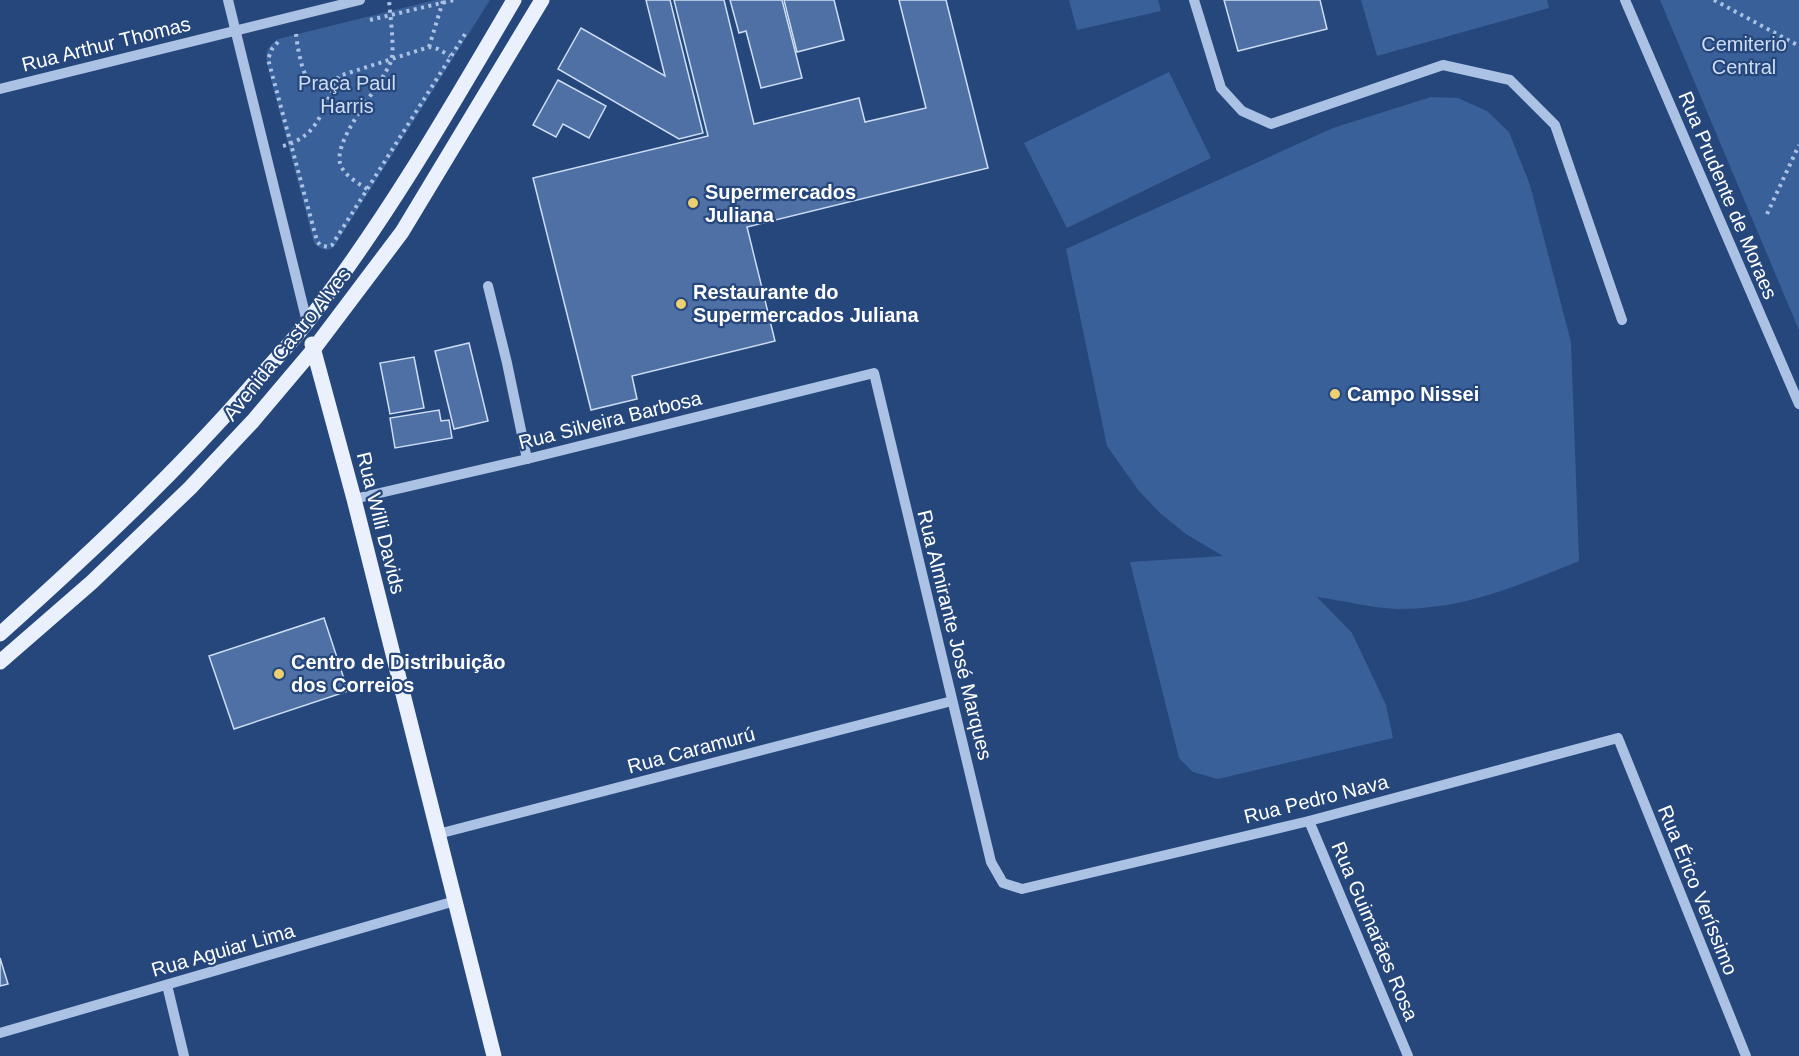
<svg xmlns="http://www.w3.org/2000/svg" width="1799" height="1056" viewBox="0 0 1799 1056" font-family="Helvetica,sans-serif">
<rect width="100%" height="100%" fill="#26477c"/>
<g fill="#3a6099">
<path d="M435,0h55l-156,247c-7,5 -15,2 -20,-4l-47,-179c-2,-13 1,-18 11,-25z"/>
<polygon points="1069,0 1158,0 1161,11 1077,30"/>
<polygon points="1361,0 1547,0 1549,8 1377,56"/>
<polygon points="1660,0 1799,0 1799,330"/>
<polygon points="1169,72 1211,158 1067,228 1024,143"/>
<path d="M1431,97l27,1 29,13 22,21 21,53 41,157 8,219c-60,24 -113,48 -180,48 -24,0 -57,-9 -82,-12l35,36 34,72 7,33 -175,41 -25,-7 -14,-14 -49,-196 93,-6 -37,-22 -25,-20 -22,-23 -32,-45 -41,-197 267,-121z"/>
</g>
<g fill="#4f70a4" stroke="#ceddf4" stroke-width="1.5">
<polygon points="646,0 670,0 703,133 679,139 558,69 581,28 665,76"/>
<polygon points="674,0 724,0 754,124 859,98 865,122 926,108 899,0 946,0 988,168 747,227 775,341 632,376 637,399 591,410 533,178 708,136"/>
<polygon points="730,0 782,0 802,78 761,88 746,31 739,33"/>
<polygon points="784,0 834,0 844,40 797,52"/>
<polygon points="1224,0 1320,0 1327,29 1238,51"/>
<polygon points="558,80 606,106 589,138 563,124 556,137 533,125"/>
<polygon points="469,343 488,421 454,429 435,351"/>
<polygon points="414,357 424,408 390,414 380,363"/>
<polygon points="439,410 441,421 449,420 452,438 395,448 390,418"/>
<polygon points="324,618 348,691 234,729 209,656"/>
<polygon points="0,958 8,984 0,986"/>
</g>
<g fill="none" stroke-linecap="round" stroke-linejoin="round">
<g stroke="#abc2e4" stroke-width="4" stroke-dasharray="3 4.5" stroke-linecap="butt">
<polyline points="1714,0 1799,46"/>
<polyline points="370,20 454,0"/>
<path d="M296,34c1,10 6,42 14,47 7,4 17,3 25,3"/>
<polyline points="278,42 272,49 268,59 317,241 320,245 328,247 332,245 467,31"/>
<polyline points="429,47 443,1"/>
<path d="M283,146c38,-10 40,-41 56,-70l90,-29 9,2 12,7"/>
<path d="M367,189c-9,-6 -20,-12 -25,-21 -15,-24 41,-83 49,-107 4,-10 -1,-48 -2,-61"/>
<polyline points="1767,214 1799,145"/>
</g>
<g stroke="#abc2e4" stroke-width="10">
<polyline points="228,0 307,322"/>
<polyline points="1194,0 1221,88 1242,111 1271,124 1443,65 1510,80 1555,125 1622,320"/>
<polyline points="1625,0 1799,404"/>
<polyline points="0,89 360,0"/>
<polyline points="488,286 507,363 527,459"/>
<polyline points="354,499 527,459 874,373 991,862 1003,883 1022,889 1309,821 1618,738 1746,1056"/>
<polyline points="1309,821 1408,1056"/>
<polyline points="438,834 952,701"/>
<polyline points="167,985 184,1056"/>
<polyline points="0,1033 455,901"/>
</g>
<g stroke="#ebf1fc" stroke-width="15">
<polyline points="312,344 354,499 494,1056"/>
<path d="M0,634c89,-80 176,-161 255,-252 18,-20 37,-40 53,-61 78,-101 142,-212 206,-321"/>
<polyline points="0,662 92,582 190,488 253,421 313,350 402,232 542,0"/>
</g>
</g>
<g fill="#edd071" stroke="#26477c" stroke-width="2">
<circle cx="693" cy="203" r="6"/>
<circle cx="681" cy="304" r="6"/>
<circle cx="1335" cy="394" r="6"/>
<circle cx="279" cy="674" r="6"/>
</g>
<g text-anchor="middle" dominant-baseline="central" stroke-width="4.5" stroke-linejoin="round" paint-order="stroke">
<g font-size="20" fill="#fff" stroke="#26477c">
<text transform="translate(106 44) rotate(-14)">Rua Arthur Thomas</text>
<text transform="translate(1728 195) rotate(67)">Rua Prudente de Moraes</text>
<text transform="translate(287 344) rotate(-51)">Avenida Castro Alves</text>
<text transform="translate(610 420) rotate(-14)">Rua Silveira Barbosa</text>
<text transform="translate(381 523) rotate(76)">Rua Willi Davids</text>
<text transform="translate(955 635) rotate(76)">Rua Almirante José Marques</text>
<text transform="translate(691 750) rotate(-15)">Rua Caramurú</text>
<text transform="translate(1316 799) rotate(-14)">Rua Pedro Nava</text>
<text transform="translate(1698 890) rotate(68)">Rua Érico Veríssimo</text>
<text transform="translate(1375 931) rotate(67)">Rua Guimarães Rosa</text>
<text transform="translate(223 950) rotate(-16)">Rua Aguiar Lima</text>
</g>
<g font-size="20" fill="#ceddf4" stroke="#26477c">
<text x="1744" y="44">Cemiterio<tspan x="1744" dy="23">Central</tspan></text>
<text x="347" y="83">Praça Paul<tspan x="347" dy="23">Harris</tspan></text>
</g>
<g font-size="20" font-weight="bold" fill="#fff" stroke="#26477c" text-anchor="start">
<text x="705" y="192">Supermercados<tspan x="705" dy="23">Juliana</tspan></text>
<text x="693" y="292">Restaurante do<tspan x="693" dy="23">Supermercados Juliana</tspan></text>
<text x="1347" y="394">Campo Nissei</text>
<text x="291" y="662">Centro de Distribuição<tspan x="291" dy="23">dos Correios</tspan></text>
</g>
</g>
</svg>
